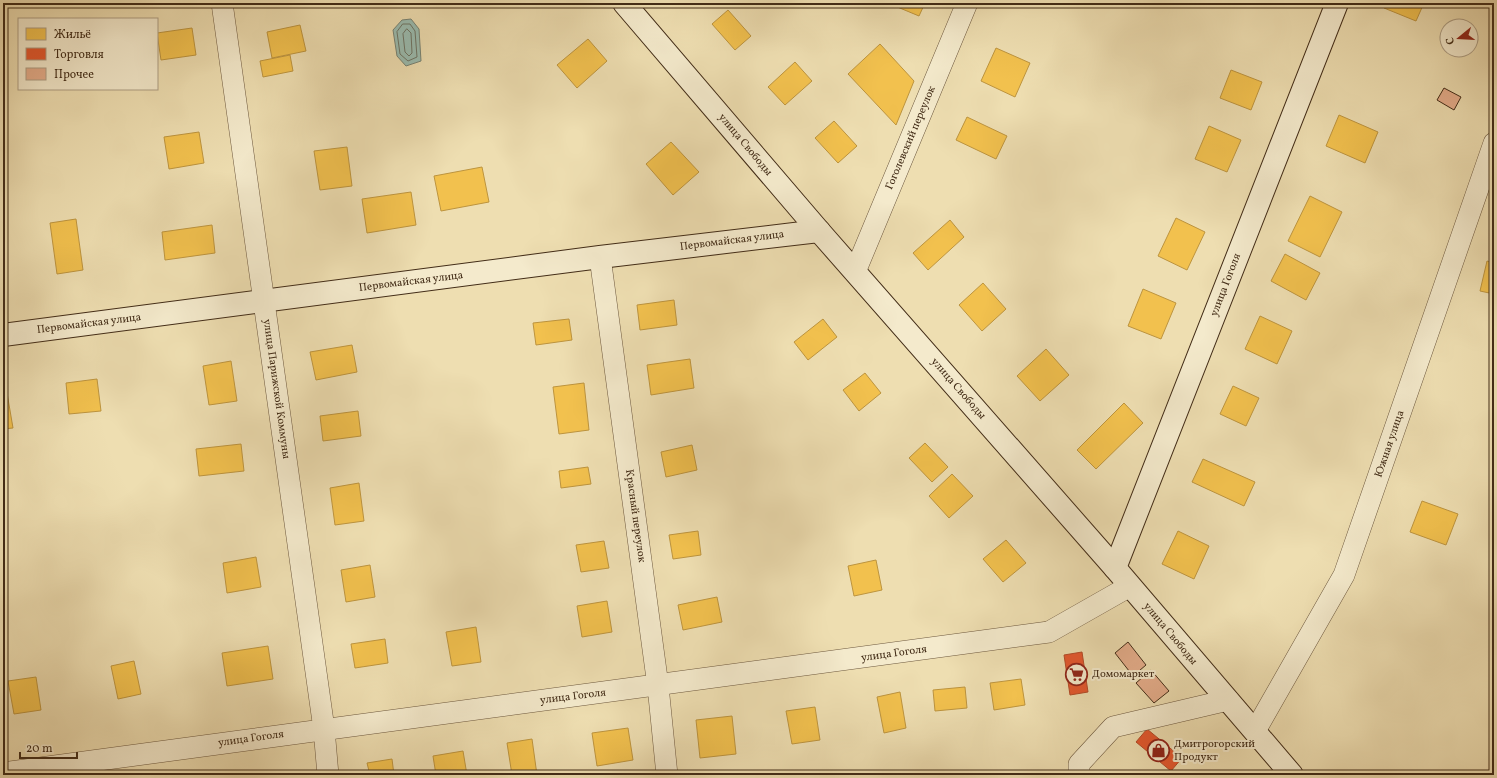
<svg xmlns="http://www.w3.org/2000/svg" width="1497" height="778" viewBox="0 0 1497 778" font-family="Vollkorn,serif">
<rect width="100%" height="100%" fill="#eedeb1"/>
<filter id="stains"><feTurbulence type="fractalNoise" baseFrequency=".005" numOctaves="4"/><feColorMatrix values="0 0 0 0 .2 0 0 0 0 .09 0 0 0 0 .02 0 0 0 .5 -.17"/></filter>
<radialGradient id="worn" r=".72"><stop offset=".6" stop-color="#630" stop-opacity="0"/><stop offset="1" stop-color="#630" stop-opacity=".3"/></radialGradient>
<polygon fill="#9abcb0" stroke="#778273" points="411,19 419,29 421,61 406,66 397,56 393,30 402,20"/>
<g fill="#f2c14e" stroke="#bd943e">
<polygon points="896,3 925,3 919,16 895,6"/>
<polygon points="1386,3 1424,3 1416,21 1384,8"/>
<polygon points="728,10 751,36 735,50 712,24"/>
<polygon points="300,25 306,51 272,58 267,32"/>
<polygon points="192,28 196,55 161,60 157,33"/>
<polygon points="588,39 607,61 577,88 557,65"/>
<polygon points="880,44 914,81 896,125 848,74"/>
<polygon points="996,48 1030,63 1015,97 981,81"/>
<polygon points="290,55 293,71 263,77 260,61"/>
<polygon points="795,62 812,81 785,105 768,87"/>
<polygon points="1231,70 1262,82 1251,110 1220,98"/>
<polygon points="1339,115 1378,132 1365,163 1326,146"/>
<polygon points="967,117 1007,136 996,159 956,140"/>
<polygon points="834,121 857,146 838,163 815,138"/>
<polygon points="1209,126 1241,140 1227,172 1195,159"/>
<polygon points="199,132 204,163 169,169 164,137"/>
<polygon points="671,142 699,172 673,195 646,164"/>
<polygon points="347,147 352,186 320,190 314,151"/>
<polygon points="482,167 489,202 441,211 434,176"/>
<polygon points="411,192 416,225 367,233 362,199"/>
<polygon points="1310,196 1342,212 1320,257 1288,241"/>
<polygon points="1176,218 1205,232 1187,270 1158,256"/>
<polygon points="76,219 83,270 57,274 50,223"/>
<polygon points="950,220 964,237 928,270 913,253"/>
<polygon points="212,225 215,253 165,260 162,232"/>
<polygon points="1285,254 1320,273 1306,300 1271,281"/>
<polygon points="1487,261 1494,263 1494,294 1480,291"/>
<polygon points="983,283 1006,309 982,331 959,305"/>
<polygon points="1143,289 1176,303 1161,339 1128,326"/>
<polygon points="674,300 677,325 640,330 637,305"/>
<polygon points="1260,316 1292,331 1277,364 1245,349"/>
<polygon points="569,319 572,340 536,345 533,323"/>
<polygon points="823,319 837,337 808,360 794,342"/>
<polygon points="352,345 357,372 316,380 310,352"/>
<polygon points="1046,349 1069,375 1040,401 1017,376"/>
<polygon points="690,359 694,388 651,395 647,365"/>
<polygon points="231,361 237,401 209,405 203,366"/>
<polygon points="865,373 881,393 859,411 843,390"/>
<polygon points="97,379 101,411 69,414 66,383"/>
<polygon points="584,383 589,430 559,434 553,387"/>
<polygon points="1233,386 1259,398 1246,426 1220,414"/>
<polygon points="6,387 13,428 3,429 3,388"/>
<polygon points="1124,403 1143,423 1096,469 1077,450"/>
<polygon points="358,411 361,436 323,441 320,416"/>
<polygon points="925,443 948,467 932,482 909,458"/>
<polygon points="241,444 244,471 199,476 196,449"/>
<polygon points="692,445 697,470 666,477 661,452"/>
<polygon points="1203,459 1255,482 1244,506 1192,482"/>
<polygon points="588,467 591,484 561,488 559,471"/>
<polygon points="952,474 973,496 949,518 929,496"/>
<polygon points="359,483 364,521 335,525 330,488"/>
<polygon points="1422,501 1458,514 1446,545 1410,532"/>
<polygon points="698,531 701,555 673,559 669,535"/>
<polygon points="1178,531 1209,546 1194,579 1162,564"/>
<polygon points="1006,540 1026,563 1003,582 983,559"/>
<polygon points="604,541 609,568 581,572 576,545"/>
<polygon points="256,557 261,587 227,593 223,563"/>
<polygon points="876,560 882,590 854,596 848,566"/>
<polygon points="370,565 375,597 346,602 341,570"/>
<polygon points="717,597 722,622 683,630 678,605"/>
<polygon points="607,601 612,632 582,637 577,606"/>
<polygon points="476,627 481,662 452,666 446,632"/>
<polygon points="385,639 388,663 355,668 351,644"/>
<polygon points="268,646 273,679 227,686 222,653"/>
<polygon points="134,661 141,694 118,699 111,666"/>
<polygon points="36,677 41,710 14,714 8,681"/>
<polygon points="1021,679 1025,705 994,710 990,683"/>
<polygon points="965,687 967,708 935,711 933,690"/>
<polygon points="900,692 906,728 884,733 877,697"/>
<polygon points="815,707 820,740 792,744 786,711"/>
<polygon points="732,716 736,754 700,758 696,720"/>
<polygon points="628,728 633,760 597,766 592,733"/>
<polygon points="532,739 537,775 512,775 507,743"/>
<polygon points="463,751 467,775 436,775 433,756"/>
<polygon points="392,759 394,775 370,775 367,763"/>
</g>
<g fill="#e4572e" stroke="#b34a27">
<polygon points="1082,652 1088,692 1070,695 1064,655"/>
<polygon points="1147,729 1182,758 1171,771 1136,742"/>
</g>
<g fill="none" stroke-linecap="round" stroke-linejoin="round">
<g stroke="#6e7464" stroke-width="1">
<polygon points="403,24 410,24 415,31 417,57 408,61 400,54 397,32"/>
<polygon points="407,29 411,33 412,53 409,56 405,52 403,34"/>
</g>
</g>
<g fill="#e5ad8b" stroke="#422c17">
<polygon points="1444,88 1461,97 1454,110 1437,100"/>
<polygon points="1128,642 1146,665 1133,676 1115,653"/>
<polygon points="1151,670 1169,691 1154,703 1136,683"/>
</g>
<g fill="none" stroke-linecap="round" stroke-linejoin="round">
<defs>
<g id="street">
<polyline points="222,3 324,729 328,775"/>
<polyline points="600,257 658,686 667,775"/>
<polyline points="855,272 967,3"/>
<polyline points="1255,731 1344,575 1494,143"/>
<polyline points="3,773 1049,632 1130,586"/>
<polyline points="1079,775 1079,764 1113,727 1228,700"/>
</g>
<g id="secondary">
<polyline points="624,3 819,231 1115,568 1292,775"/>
<polyline points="3,335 600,257 819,231"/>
<polyline points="1115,568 1337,3"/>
</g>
</defs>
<use href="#street" stroke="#6d583e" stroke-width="22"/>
<use href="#secondary" stroke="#422c17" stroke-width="24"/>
<use href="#street" stroke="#f4eacc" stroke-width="21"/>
<use href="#secondary" stroke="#f4eacc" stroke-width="22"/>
</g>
<defs>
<symbol id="supermarket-ring" viewBox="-11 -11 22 22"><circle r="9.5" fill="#f4eacc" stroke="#8f2418" stroke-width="1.5"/><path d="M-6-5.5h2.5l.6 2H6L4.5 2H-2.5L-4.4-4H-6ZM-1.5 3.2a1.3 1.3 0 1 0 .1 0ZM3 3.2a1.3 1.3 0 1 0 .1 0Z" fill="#8f2418"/></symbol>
<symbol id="shop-ring" viewBox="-11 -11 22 22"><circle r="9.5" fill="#f4eacc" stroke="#8f2418" stroke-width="1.5"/><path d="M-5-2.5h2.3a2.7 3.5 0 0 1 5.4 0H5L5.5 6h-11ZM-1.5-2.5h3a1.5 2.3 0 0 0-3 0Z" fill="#8f2418"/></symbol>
</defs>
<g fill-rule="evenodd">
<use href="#supermarket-ring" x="1064" y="662" width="25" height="25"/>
<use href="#shop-ring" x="1146" y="738" width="25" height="25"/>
</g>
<g text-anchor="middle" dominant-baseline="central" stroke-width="4" stroke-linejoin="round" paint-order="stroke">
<g font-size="11" fill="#422c17" stroke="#f4eacc">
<text transform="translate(911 138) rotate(-67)">Гоголевский переулок</text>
<text transform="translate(745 145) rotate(50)">улица Свободы</text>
<text transform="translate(732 241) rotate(-7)">Первомайская улица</text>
<text transform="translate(411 282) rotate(-7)">Первомайская улица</text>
<text transform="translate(1226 285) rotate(-69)">улица Гоголя</text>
<text transform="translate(89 324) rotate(-7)">Первомайская улица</text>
<text transform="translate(276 389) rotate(82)">улица Парижской Коммуны</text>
<text transform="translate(958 389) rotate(49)">улица Свободы</text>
<text transform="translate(1390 444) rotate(-71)">Южная улица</text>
<text transform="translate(635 516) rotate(82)">Красный переулок</text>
<text transform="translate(1170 634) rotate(50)">улица Свободы</text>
<text transform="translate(894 654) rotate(-8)">улица Гоголя</text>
<text transform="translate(573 697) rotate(-7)">улица Гоголя</text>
<text transform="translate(251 739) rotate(-8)">улица Гоголя</text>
</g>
<g font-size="11" fill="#422c17" stroke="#f4eacc" text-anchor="start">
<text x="1092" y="674">Домомаркет</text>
<text x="1174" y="744">Дмитрогорский<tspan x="1174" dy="13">Продукт</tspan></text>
</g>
</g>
<rect width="1497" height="778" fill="none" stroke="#eedeb1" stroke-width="16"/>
<rect x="4" y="4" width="1489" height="770" fill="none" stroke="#422c17" stroke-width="2"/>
<rect x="8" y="8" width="1481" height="762" fill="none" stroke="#422c17"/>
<rect x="18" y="18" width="140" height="72" fill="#f4eacc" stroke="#ad9e84"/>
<rect x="26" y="28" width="20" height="12" fill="#f2c14e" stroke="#ad9e84"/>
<text x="54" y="38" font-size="12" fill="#422c17">Жильё</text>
<rect x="26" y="48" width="20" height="12" fill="#e4572e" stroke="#ad9e84"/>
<text x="54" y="58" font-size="12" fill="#422c17">Торговля</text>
<rect x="26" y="68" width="20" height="12" fill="#e5ad8b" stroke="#ad9e84"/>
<text x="54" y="78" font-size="12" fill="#422c17">Прочее</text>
<g transform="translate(1459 38) rotate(252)"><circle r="19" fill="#f4eacc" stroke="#ad9e84"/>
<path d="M0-3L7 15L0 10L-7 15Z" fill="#8f2418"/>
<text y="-6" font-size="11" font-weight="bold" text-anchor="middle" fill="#422c17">С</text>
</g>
<path d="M20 752v6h57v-6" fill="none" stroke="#422c17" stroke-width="2"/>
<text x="26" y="752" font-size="12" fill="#422c17" stroke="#f4eacc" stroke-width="3" paint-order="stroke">20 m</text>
<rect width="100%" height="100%" filter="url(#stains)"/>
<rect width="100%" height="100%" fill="url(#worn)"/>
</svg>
